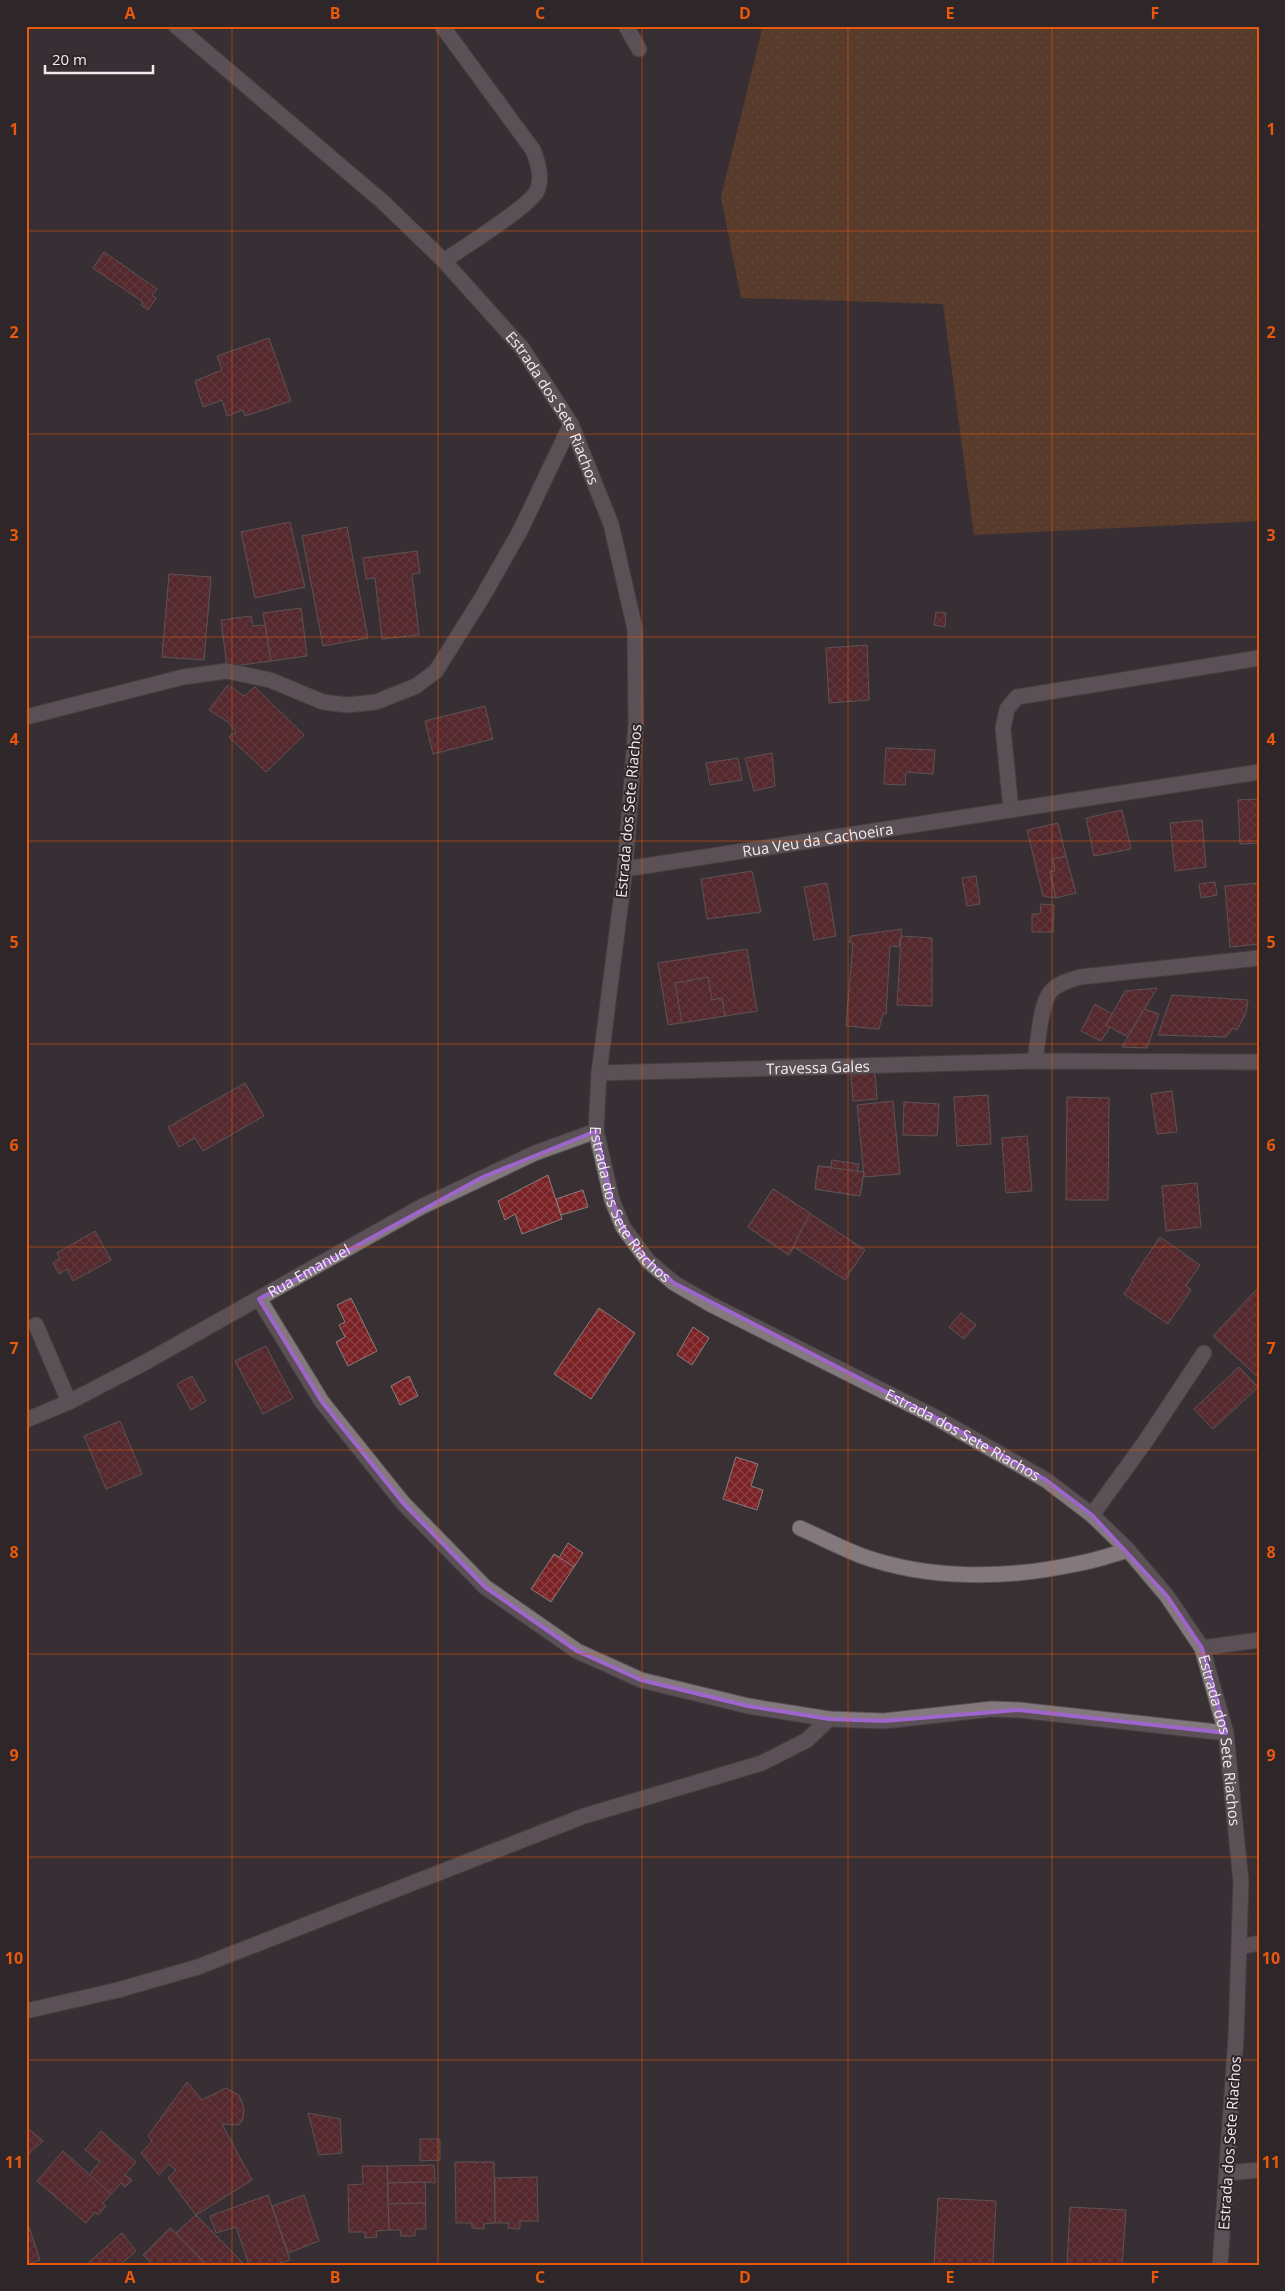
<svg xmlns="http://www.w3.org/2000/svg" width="1285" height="2291" viewBox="0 0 1285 2291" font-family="'Open Sans',sans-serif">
<defs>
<pattern id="grass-dots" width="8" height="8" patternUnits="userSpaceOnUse" patternTransform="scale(1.25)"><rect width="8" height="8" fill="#804921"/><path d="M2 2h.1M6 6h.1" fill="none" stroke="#926342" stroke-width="1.8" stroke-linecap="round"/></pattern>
<pattern id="building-cross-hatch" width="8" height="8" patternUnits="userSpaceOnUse" patternTransform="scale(1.25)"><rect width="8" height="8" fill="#792124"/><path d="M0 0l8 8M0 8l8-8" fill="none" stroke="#8c4144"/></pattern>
</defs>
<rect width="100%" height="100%" fill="#393034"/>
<polygon fill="url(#grass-dots)" points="763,26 1259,26 1259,521 974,535 943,304 741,298 721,197"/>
<g fill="url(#building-cross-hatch)" stroke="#887d7c">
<polygon points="104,252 157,289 152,295 156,298 148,310 141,305 143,302 93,268"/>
<polygon points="269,338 291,401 245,416 243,410 227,416 222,400 203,407 195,381 222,370 217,356"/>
<polygon points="290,522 305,587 255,598 241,532"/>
<polygon points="347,527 368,638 323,646 302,536"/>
<polygon points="417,551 420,573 412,574 419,635 382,639 375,578 366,579 363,558"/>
<polygon points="169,574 211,577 204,660 162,657"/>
<polygon points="301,608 307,656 271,661 263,613"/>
<polygon points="936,612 946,613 945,627 934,625"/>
<polygon points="251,616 253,626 265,625 271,661 227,667 221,620"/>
<polygon points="867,645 869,700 829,703 826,648"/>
<polygon points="228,685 244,696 255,687 304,735 266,772 229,737 236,732 228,722 209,710"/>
<polygon points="485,706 493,739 433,754 425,721"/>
<polygon points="886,748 935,750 933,774 906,772 905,785 884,784"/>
<polygon points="772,753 775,786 754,791 745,758"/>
<polygon points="738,758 742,780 710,785 706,763"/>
<polygon points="1259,799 1259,843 1240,844 1238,800"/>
<polygon points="1122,810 1131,849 1094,856 1086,818"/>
<polygon points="1202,820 1206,867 1175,871 1170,823"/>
<polygon points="1058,823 1066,856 1053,859 1055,871 1050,872 1056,898 1043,896 1027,830"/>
<polygon points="1066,856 1076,893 1056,898 1050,872 1055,871 1053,859"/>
<polygon points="752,871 761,912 707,919 701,879"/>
<polygon points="976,876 980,904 967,906 962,878"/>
<polygon points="1215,882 1217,895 1201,898 1199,884"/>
<polygon points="827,883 836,936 814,940 804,887"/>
<polygon points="1259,883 1259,944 1230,947 1225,886"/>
<polygon points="1041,904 1054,905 1053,932 1032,932 1032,914 1040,914"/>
<polygon points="902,929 899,947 890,946 886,1014 883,1014 879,1029 846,1026 853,943 849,942 851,936"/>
<polygon points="901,936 932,938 932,1006 897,1005"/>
<polygon points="747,949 757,1011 668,1025 658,963"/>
<polygon points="708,977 712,1000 722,998 725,1016 682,1023 675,983"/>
<polygon points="1157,988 1128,1037 1106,1025 1125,991"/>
<polygon points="1172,995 1248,1000 1246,1013 1237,1030 1233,1028 1226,1037 1158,1035"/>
<polygon points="1095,1004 1112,1014 1106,1025 1110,1027 1101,1041 1081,1031"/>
<polygon points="1144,1009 1159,1014 1147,1048 1122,1047"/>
<polygon points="875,1073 877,1099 853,1101 851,1075"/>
<polygon points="245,1083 264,1116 203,1151 195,1138 179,1147 168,1127"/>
<polygon points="1172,1091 1177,1132 1157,1134 1151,1094"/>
<polygon points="988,1095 991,1144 957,1146 954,1097"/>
<polygon points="1067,1097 1109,1098 1108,1200 1066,1200"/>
<polygon points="893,1101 900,1174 864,1177 857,1105"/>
<polygon points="904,1102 939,1104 937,1136 903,1135"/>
<polygon points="1027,1136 1032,1191 1006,1193 1002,1138"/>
<polygon points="832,1160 859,1164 857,1171 864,1172 860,1196 815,1189 818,1166 831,1167"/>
<polygon points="818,1166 864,1172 860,1196 815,1189"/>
<polygon points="548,1175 562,1219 522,1234 515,1214 505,1220 498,1201"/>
<polygon points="1197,1183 1201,1227 1166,1231 1162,1186"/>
<polygon points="773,1189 865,1250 845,1280 794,1247 789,1255 748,1227"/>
<polygon points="773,1189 810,1213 789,1255 748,1227"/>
<polygon points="583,1190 588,1207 561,1215 556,1199"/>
<polygon points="95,1231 111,1260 73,1281 67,1269 59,1274 53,1263 60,1258 57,1253"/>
<polygon points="1160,1237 1200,1265 1186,1286 1191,1290 1168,1324 1124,1294 1133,1281 1131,1280"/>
<polygon points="1258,1288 1259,1288 1259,1378 1213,1336"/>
<polygon points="351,1298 377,1351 348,1366 336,1342 345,1337 339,1325 345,1322 337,1305"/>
<polygon points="599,1308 635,1333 591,1399 554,1374"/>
<polygon points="961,1313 976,1325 964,1339 949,1327"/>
<polygon points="693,1327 709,1338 692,1365 677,1355"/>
<polygon points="266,1346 293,1398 263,1414 235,1361"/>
<polygon points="1239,1367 1258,1387 1213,1429 1194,1409"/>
<polygon points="192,1376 206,1401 191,1410 177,1384"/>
<polygon points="409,1376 418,1396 400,1405 391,1386"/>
<polygon points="120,1421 142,1474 106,1489 84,1436"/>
<polygon points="736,1457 758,1464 751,1486 763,1490 757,1510 723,1499"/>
<polygon points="568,1543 583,1553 574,1567 559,1558"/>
<polygon points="554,1554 574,1567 551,1602 531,1589"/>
<polygon points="187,2082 202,2100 226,2088 239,2095 244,2108 243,2119 239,2125 222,2124 252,2180 196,2215 168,2178 176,2170 169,2164 159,2175 141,2153 152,2141 148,2136"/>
<polygon points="308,2113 340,2119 342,2153 319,2155"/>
<polygon points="26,2127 43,2141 26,2156"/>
<polygon points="101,2131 136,2162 125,2175 132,2180 125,2187 121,2183 111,2194 89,2175 100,2162 85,2150"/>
<polygon points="420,2139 440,2139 440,2160 420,2161"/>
<polygon points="63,2151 111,2194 103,2203 106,2206 98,2215 95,2212 86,2223 37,2181"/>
<polygon points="455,2162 494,2162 495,2223 484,2224 484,2229 472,2228 472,2223 456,2223"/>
<polygon points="434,2165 435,2183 425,2182 426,2229 415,2229 415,2236 400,2236 401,2230 389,2230 387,2166"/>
<polygon points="362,2166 387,2166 389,2230 376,2231 377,2237 365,2238 365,2232 349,2232 348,2185 363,2184"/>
<polygon points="537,2177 538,2221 520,2221 520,2229 508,2228 509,2223 495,2223 495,2178"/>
<polygon points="425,2182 426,2203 388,2204 388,2183"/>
<polygon points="268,2195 290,2260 274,2265 249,2265 236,2227 216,2233 210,2216"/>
<polygon points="304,2195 319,2241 288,2253 272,2206"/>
<polygon points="938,2198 996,2201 993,2265 934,2265"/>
<polygon points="1070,2207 1126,2210 1122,2265 1067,2265"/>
<polygon points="196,2215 245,2265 207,2265 176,2233"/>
<polygon points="26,2218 40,2260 26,2265"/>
<polygon points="170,2228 176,2233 207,2265 153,2265 143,2255"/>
<polygon points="122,2233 136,2251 120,2265 86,2265"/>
</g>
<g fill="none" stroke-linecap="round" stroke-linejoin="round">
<defs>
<g id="lane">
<polyline points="1092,1515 1145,1442 1204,1353"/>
<polyline points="1239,1947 1259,1943"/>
</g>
<g id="street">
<path d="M442,26l91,124c5,12 10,28 4,41 -9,17 -75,57 -93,70"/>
<polyline points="626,26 639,49"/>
<polyline points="26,717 183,677 227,671 270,680 323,702 347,705 376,702 416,686 436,671 483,596 520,531 571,424"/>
<polyline points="1011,810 1003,728 1007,709 1017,697 1259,658"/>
<path id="s1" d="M625,869l634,-97"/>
<path d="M1035,1061c3,-16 5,-60 17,-71 8,-8 19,-10 28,-13l179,-19"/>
<path id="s2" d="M599,1073l436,-12 224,1"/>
<polyline points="259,1299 322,1402 403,1503 485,1587 577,1651 641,1680 748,1706 829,1719 884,1721 992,1709 1019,1710 1226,1733"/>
<polyline points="36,1325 69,1402"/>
<path id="s3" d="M26,1420l43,-18 75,-39 277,-156 114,-54 61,-22"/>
<path d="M800,1528c20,9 41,20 62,28 67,24 145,23 214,8 18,-3 35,-9 52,-14"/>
<polyline points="1202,1648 1259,1640"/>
<polyline points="26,2011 118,1990 198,1967 584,1816 762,1763 807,1740 829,1719"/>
<polyline points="1227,2173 1259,2170"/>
</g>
<g id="secondary">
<path id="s4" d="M176,26l207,176 61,59 78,87 49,76 40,100 24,105 1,95 -11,145 -26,204 -3,58 16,69 11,27 25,34 26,22 36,21 223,112 113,64 46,35 36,35 39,46 35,52 24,85 15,149 -5,155 -16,228"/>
</g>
</defs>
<use href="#lane" stroke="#564f52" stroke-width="17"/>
<use href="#street" stroke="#564f52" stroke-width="17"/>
<use href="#secondary" stroke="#564f52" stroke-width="17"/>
<use href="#lane" stroke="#83797d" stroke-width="15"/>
<use href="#street" stroke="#83797d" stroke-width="15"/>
<use href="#secondary" stroke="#83797d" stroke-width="15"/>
</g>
<path d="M0 0H1285V2291H0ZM596,1131l16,69 11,27 25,34 26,22 259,133 113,64 46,35 75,81 35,52 24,85 -207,-23 -135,11 -55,-2 -81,-13 -107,-26 -64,-29 -92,-64 -82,-84 -81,-101 -63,-103 224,-122z" fill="#393034" fill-opacity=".55" fill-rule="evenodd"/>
<path fill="none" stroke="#9e65cd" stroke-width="4" stroke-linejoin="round" d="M596,1131l16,69 11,27 25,34 26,22 259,133 113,64 46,35 75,81 35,52 24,85 -207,-23 -135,11 -55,-2 -81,-13 -107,-26 -64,-29 -92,-64 -82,-84 -81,-101 -63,-103 224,-122z"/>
<path fill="none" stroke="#e8590c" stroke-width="1" stroke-opacity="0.55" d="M232,26v2239M438,26v2239M642,26v2239M848,26v2239M1052,26v2239M26,231h1233M26,434h1233M26,637h1233M26,841h1233M26,1044h1233M26,1247h1233M26,1450h1233M26,1654h1233M26,1857h1233M26,2060h1233"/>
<g text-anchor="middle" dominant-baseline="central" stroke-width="4" stroke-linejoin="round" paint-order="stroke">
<g font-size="15" fill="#f1ebee" stroke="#2f262a">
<text stroke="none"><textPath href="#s4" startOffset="541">Estrada dos Sete Riachos</textPath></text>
<text transform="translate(628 811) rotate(-85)">Estrada dos Sete Riachos</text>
<text stroke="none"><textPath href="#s1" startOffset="195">Rua Veu da Cachoeira</textPath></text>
<text stroke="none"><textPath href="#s2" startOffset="219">Travessa Gales</textPath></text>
<text stroke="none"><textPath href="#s4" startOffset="1366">Estrada dos Sete Riachos</textPath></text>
<text stroke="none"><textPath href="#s3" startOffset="320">Rua Emanuel</textPath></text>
<text stroke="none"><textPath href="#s4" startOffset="1786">Estrada dos Sete Riachos</textPath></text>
<text stroke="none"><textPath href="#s4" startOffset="2206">Estrada dos Sete Riachos</textPath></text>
<text transform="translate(1229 2143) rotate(-86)">Estrada dos Sete Riachos</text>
</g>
</g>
<rect width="1285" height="2291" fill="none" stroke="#2f262a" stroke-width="55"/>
<path d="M45 65v8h108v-8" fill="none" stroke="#f1ebee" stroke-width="2.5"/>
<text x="52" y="65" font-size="15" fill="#f1ebee" stroke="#2f262a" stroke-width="4" paint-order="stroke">20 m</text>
<rect x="28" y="28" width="1230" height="2236" fill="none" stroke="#e8590c" stroke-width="2"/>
<g font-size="16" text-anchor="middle" font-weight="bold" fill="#e8590c">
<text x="130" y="19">A</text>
<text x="335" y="19">B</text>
<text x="540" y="19">C</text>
<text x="745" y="19">D</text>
<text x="950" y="19">E</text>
<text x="1155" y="19">F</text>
<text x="14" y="135">1</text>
<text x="1271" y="135">1</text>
<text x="14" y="338">2</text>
<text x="1271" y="338">2</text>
<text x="14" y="541">3</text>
<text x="1271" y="541">3</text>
<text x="14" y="745">4</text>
<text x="1271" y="745">4</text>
<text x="14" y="948">5</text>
<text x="1271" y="948">5</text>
<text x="14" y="1151">6</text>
<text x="1271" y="1151">6</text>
<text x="14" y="1354">7</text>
<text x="1271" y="1354">7</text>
<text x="14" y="1558">8</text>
<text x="1271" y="1558">8</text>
<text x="14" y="1761">9</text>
<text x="1271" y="1761">9</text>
<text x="14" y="1964">10</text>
<text x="1271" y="1964">10</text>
<text x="14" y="2168">11</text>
<text x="1271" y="2168">11</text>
<text x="130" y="2283">A</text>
<text x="335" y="2283">B</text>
<text x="540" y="2283">C</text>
<text x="745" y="2283">D</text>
<text x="950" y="2283">E</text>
<text x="1155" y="2283">F</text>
</g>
</svg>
